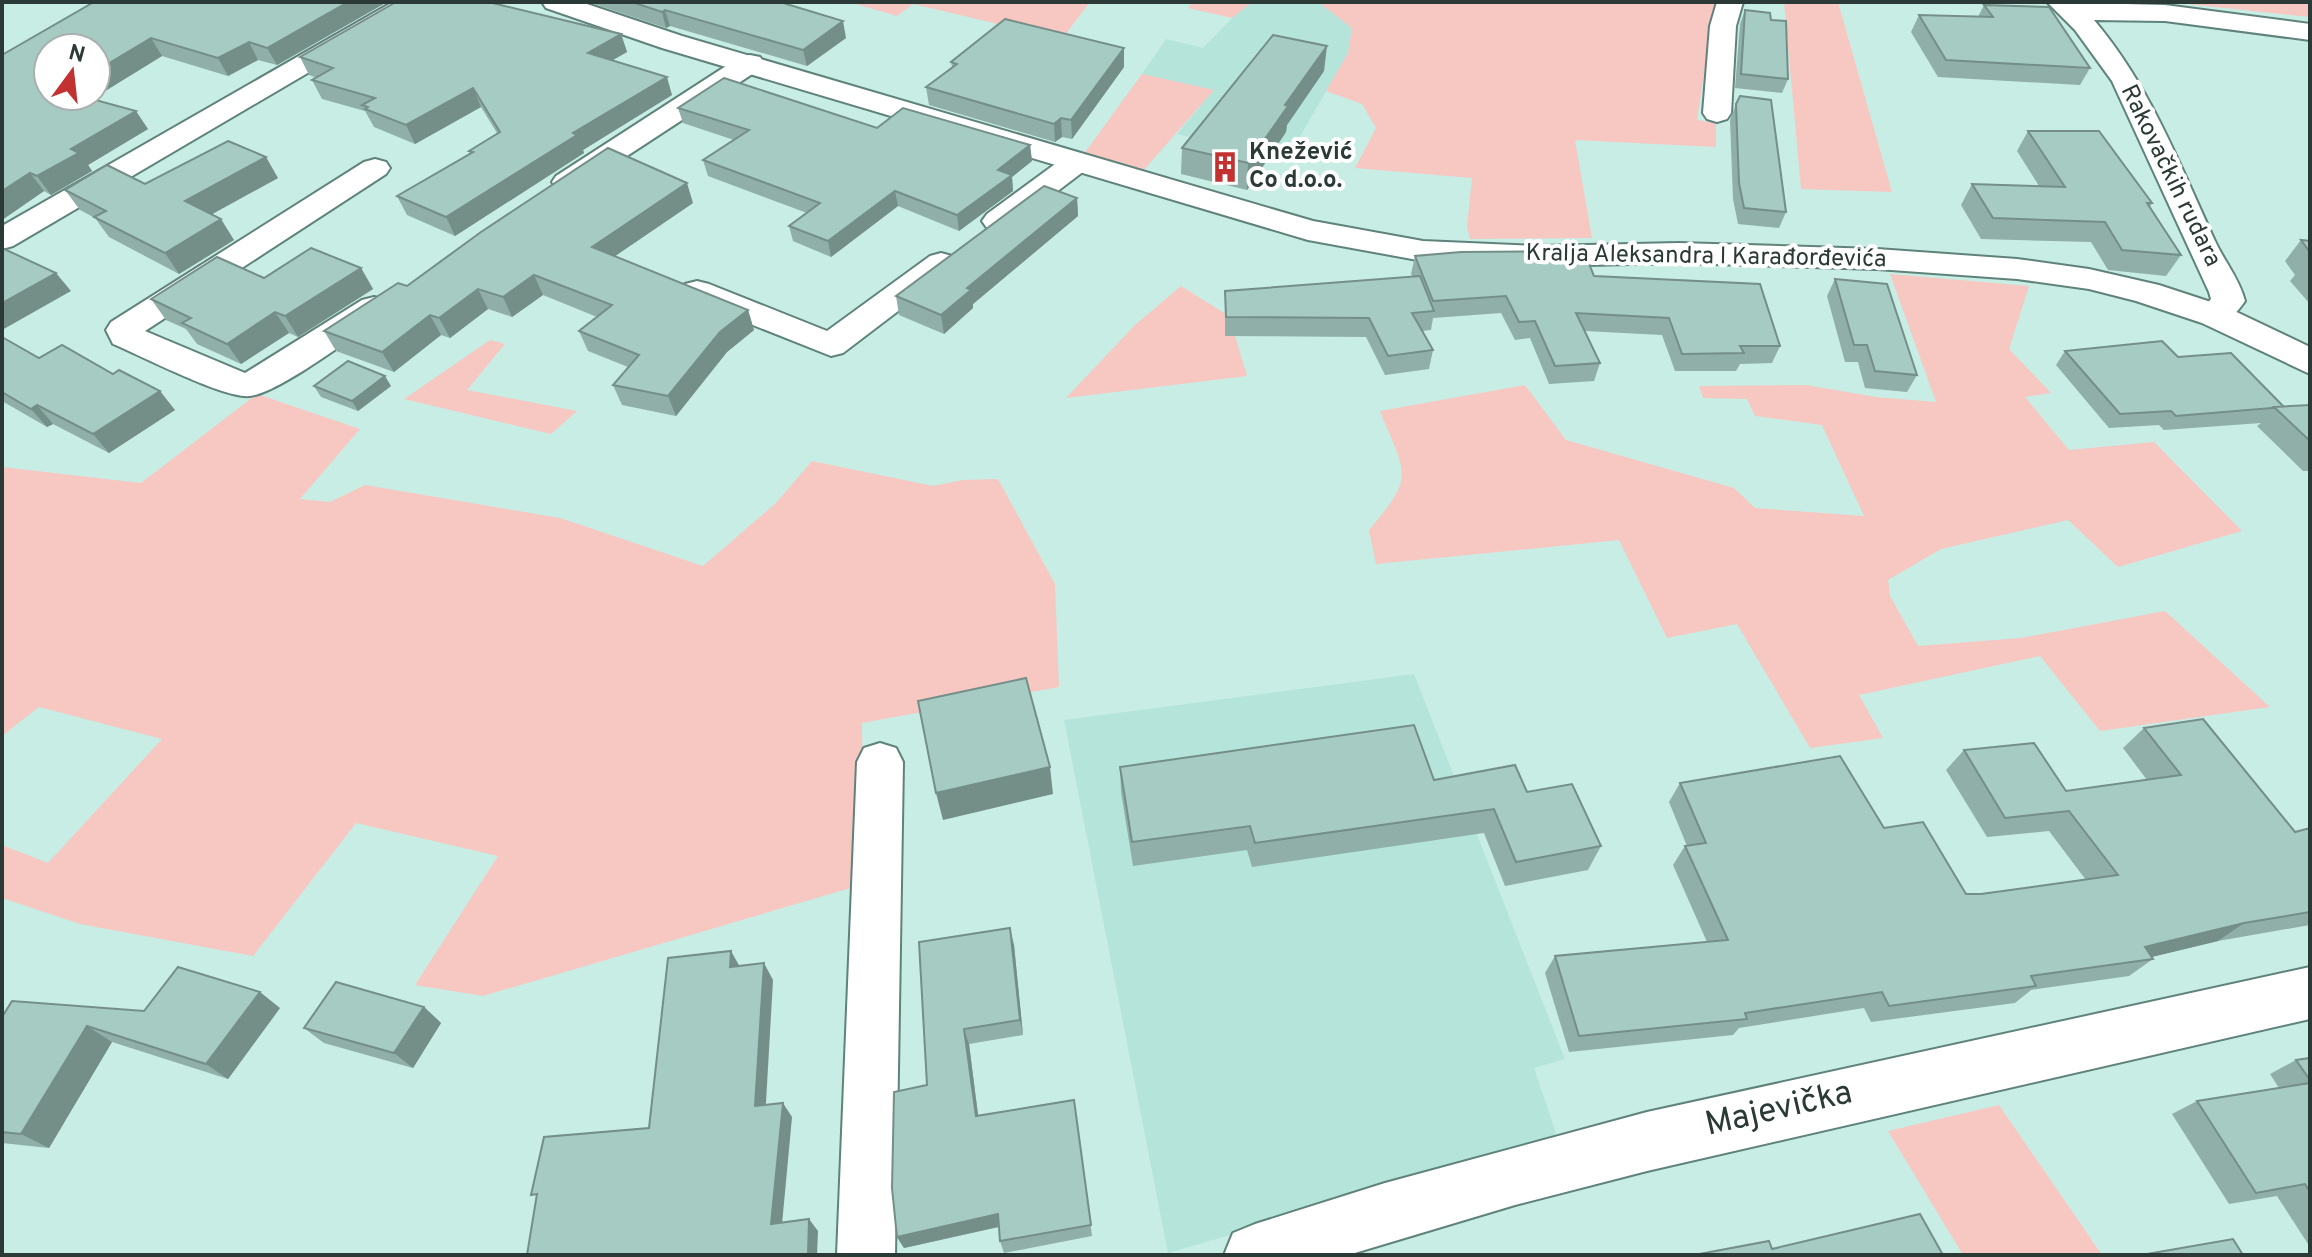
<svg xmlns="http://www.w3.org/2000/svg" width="2312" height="1257" viewBox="0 0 2312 1257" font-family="Overpass,sans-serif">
<rect width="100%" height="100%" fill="#c7ede5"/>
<g fill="#b5e5da">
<polygon points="1252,2 1318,2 1352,28 1348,53 1286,161 1177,134 1213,91 1142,74 1166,39 1203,48 1241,9"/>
<polygon points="1414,674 1565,1059 1534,1068 1556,1133 1539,1146 1168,1253 1064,720"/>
</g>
<g fill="#f7c8c2">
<polygon points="849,2 1090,2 1062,39 913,4 897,16"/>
<polygon points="1193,2 1252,2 1232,18 1188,8"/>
<polygon points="1318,2 1715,2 1697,120 1716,123 1716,147 1575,140 1592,238 1470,239 1467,226 1472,178 1355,168 1376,128 1362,104 1326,91 1348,53 1352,28"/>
<polygon points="1784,2 1838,2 1892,192 1801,189"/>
<polygon points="2168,2 2310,2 2310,17"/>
<polygon points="1142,74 1214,90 1142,172 1083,155"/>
<path d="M1890,274l139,12 -20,63 42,44 -26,4 44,53 85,-8 88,89 -124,36 -50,-47 -127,29 -53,31 2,16 28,50 103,-8 144,-27 105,96 -170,24 -60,-75 -181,39 24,43 -73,10 -73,-124 -70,14 -48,-98 -243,24 -7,-34c48,-56 36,-56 11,-119l145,-26 41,55 168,48 21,20 109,8 -42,-91 -67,-9 -8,-17 -44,-1 -4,-12 107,-1 70,12 60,5z"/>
<polygon points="1181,286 1229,316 1247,376 1066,398 1135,325"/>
<polygon points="490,340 505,344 467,390 577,411 551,434 404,399"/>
<polygon points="257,394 360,429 300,499 330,502 365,485 560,518 703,566 776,503 812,461 933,486 963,480 998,479 1055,584 1059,687 862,723 864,884 483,996 415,985 498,856 356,823 253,956 80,924 2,898 2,845 48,863 162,739 39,707 2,736 2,467 141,483"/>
<polygon points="1999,1105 2102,1255 1963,1255 1888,1131"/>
</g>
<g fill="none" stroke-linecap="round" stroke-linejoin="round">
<defs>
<g id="street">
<polygon points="393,2 424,2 420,7 13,246 2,249 2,226"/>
<polygon points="1717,2 1743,2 1736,26 1731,113 1727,119 1717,122 1707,119 1703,113 1710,26"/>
<path d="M2047,2l118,3 145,19v16l-145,-19 -71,-1c56,66 85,143 121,221 9,20 24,37 30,60 -12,17 -22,27 -43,21l-5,-7 14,-16 -2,-7 -97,-211 -37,-51z"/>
<polygon points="750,55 760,57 764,63 760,69 578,188 567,191 556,188 552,182 556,176 740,57"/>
<polygon points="1077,153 1088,156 1092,162 1088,168 1009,228 998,230 987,228 982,221 987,214 1066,156"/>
<path d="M375,159l11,3 4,6 -4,6 -241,157 100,42 117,-73 12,-3 12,3 5,7 -5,7c-28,19 -107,79 -136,82 -26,3 -110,-41 -137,-52l-7,-14 5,-8 253,-160z"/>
<polygon points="941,253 952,256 957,263 952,270 843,353 831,356 685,298 680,291 685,284 697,281 709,284 827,331 930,256"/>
<polygon points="880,743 896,748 903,762 895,1255 837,1255 857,762 864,748"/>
</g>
<g id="secondary">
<polygon points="542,2 581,2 682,36 1313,221 1423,241 1540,246 1679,243 1877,249 2017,259 2089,269 2159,285 2226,307 2310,347 2310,374 2202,323 2136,301 2089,289 2017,279 1877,269 1679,263 1540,266 1423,261 1308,240 662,48 546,8"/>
<polygon points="2310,967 2310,1019 1647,1171 1515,1205 1348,1255 1224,1255 1233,1233 1255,1224 1385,1183 1647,1112"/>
</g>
</defs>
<use href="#street" stroke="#5f827b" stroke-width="4"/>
<use href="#secondary" stroke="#5f827b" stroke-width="4"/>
<use href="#street" fill="#fff" fill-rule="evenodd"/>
<use href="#secondary" fill="#fff" fill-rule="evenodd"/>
</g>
<g fill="#8fafa8">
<polygon points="89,2 387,2 277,65 258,60 228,76 162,56 92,99 148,129 88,165 92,171 51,195 44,191 2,220 2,55 92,3"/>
<polygon points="588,2 780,2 846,38 807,66 670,26 666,28"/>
<polygon points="1984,5 2090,68 2080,85 1938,77 1911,32 1919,15 1978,17"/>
<polygon points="1745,10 1771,20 1788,79 1782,93 1735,88 1740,24"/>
<polygon points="621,34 627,52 612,60 672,95 583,150 584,153 455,236 407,215 397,196 470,154 469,151 497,133 481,107 415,144 374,127 365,111 322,99 312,80 317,78 309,75 300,57"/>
<polygon points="1124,48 1124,67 1072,139 1062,137 1055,142 929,105 926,87 952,67 951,62"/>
<polygon points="1324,71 1287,125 1286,132 1247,190 1181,174 1182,148"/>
<polygon points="1736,104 1786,212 1779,228 1738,224 1733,199 1730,120"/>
<polygon points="678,108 1030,145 1032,161 1012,177 1013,191 959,231 898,206 831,257 793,241 789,226 807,213 708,176 703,160 734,140 683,123"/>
<polygon points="2028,131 2152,203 2150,207 2181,255 2166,276 2108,270 2091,242 1981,239 1961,205 1972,184 2039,186 2017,151"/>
<polygon points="278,178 211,214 234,240 179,274 109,237 95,218 80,210 65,190 145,184"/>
<polygon points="1077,198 1078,216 973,304 973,308 944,334 899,315 896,296"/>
<polygon points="693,203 615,256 748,310 754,330 727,352 676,416 622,405 613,385 628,367 588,351 579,331 597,317 543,295 512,317 488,309 450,338 441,335 394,372 336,351 324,331 407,286"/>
<polygon points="2301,240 2310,241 2310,304 2290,281 2295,275 2285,261"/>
<polygon points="1415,256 1594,276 1780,346 1772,363 1740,364 1736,371 1675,371 1662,335 1585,331 1600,363 1594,381 1549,384 1530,338 1515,340 1501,313 1433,318 1431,330 1422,331 1433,350 1429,369 1385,375 1366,337 1225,336 1225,291 1413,277 1411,274"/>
<polygon points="361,268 373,289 298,337 289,333 241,364 197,344 186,329 166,320 151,299 264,278"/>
<polygon points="1835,279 1917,375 1907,392 1865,388 1858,362 1845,362 1827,296"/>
<polygon points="2,337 39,358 175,410 109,453 53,424 47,427 2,401"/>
<polygon points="2065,351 2178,357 2284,407 2310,405 2310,471 2303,471 2257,426 2261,423 2164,430 2159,425 2109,428 2056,365"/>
<polygon points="314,386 391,386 358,411 321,397"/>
<polygon points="2144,728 2295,832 2310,828 2310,925 2218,941 2151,957 2153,959 2129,976 2031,990 2015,1003 1871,1022 1864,1008 1739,1028 1733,1035 1569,1052 1545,973 1555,956 1707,942 1673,865 1685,846 1687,846 1669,802 1680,783 1884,828 1966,894 1981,894 2086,880 2049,831 1987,837 1946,770 1964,750 2066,791 2147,780 2123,748"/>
<polygon points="1120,767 1434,780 1527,792 1601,846 1588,870 1505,886 1484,833 1252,867 1247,850 1133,866 1121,792"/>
<polygon points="1014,945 1023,1035 969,1044 978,1116 1074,1100 1092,1236 1004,1253 1000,1241 999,1227 904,1248 897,1237 927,1085"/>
<polygon points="424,1007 441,1023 413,1068 324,1043 304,1028"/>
<polygon points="280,1008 228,1079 112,1042 49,1148 2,1143 2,1017 144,1011"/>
<polygon points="2310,1058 2310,1247 2277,1196 2229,1204 2172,1114 2197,1101 2279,1088 2270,1074 2296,1060"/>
</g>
<g fill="#748e88">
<polygon points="348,2 387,2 277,65 267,48"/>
<polygon points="665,10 670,26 666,28 662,12"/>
<polygon points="843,21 846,38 807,66 803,50"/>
<polygon points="621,34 627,52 594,71 588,53"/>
<polygon points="151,38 162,56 76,109 67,96 96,96 96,71"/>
<polygon points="249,42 258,60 228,76 218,58"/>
<polygon points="1327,46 1324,71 1287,125 1286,132 1247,190 1248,163 1285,105"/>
<polygon points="1124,48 1124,67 1072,139 1071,120"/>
<polygon points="667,77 672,95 583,150 584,153 455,236 446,217 573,133"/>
<polygon points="473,88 481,107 415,144 406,125"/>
<polygon points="136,111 148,129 88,165 92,171 51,195 37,176 71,149"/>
<polygon points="1061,118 1062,137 1055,142 1054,124"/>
<polygon points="1030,145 1032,161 1012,177 1013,191 959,231 957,215 998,170"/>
<polygon points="266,157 278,178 198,222 185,201"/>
<polygon points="30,173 44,191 2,220 2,191"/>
<polygon points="687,183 693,203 599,267 592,247"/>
<polygon points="895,191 898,206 831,257 828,241"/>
<polygon points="1077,198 1078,216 973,304 973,308 944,334 941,315 967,288"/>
<polygon points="221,219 234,240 179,274 165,253"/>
<polygon points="361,268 373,289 298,337 285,316"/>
<polygon points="56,273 71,291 2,330 2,303"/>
<polygon points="534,275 543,295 512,317 503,297"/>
<polygon points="478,289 488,309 450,338 439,318"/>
<polygon points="748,310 754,330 727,352 676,416 668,396 720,332"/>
<polygon points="275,312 289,333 241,364 227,344"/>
<polygon points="430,315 441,335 394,372 382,352"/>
<polygon points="385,376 391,386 358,411 352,401"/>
<polygon points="160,391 175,410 109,453 93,434"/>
<polygon points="37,405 53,424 47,427 31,409"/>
<polygon points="1050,767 1053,794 943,820 936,793"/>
<polygon points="2244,923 2218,941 2127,963 2145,947"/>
<polygon points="1010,928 1014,945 1023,1035 1020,1020"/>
<polygon points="731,951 740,967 730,967"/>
<polygon points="764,963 773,980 765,1120 755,1106"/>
<polygon points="260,992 280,1008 228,1079 206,1064"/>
<polygon points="424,1007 441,1023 413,1068 394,1053"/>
<polygon points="87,1026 112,1042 49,1148 21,1134"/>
<polygon points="964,1029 969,1044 980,1130 976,1116"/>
<polygon points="783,1103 792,1117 781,1235 771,1224"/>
<polygon points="998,1214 1002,1226 904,1248 897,1237"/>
<polygon points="809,1219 818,1231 817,1255 808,1255"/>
</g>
<g fill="#a6cbc3" stroke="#748e88" stroke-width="2">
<polygon points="94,2 348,2 267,48 249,42 218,58 151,38 96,71 96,48 48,48 48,96 81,96 136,111 71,149 79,153 37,176 30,173 2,191 2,55"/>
<polygon points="396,2 488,2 621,34 588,53 667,77 573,133 577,135 446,217 397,196 473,152 469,151 500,132 473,88 406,125 365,109 368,107 362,105 375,98 312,80 333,68 300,57"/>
<polygon points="632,2 780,2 843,21 803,50 665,10 662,12"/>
<polygon points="1984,5 2049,7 2090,68 1946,60 1919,15 1993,17"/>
<polygon points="1745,10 1770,13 1771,20 1786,21 1788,79 1741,74"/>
<polygon points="1005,19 1124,48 1071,120 1061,118 1054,124 926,87 957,64 951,62"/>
<polygon points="1273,35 1327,46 1285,105 1288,106 1248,163 1182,148"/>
<polygon points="724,78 877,128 903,108 1030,145 998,170 1012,175 957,215 895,191 828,241 789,226 820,203 703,160 749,130 678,108"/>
<polygon points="1740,96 1771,100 1786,212 1744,208 1739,183 1736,104"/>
<polygon points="2028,131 2099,131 2152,203 2147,203 2181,255 2122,250 2105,222 1993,218 1972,184 2065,187"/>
<polygon points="228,141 266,157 185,201 221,219 165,253 94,217 106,211 65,190 107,165 145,184"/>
<polygon points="608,148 687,183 592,247 748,310 720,332 668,396 613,385 639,355 579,331 612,305 534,275 503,297 478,289 439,318 430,315 382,352 324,331 398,283 407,286 481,232"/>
<polygon points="1044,186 1077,198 967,288 971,290 941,315 896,296"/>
<polygon points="2301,240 2310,241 2310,252"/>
<polygon points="2,248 56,273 2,303"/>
<polygon points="311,248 361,268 285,316 275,312 227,344 182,323 191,318 151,299 217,257 264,278"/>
<polygon points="1584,251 1594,276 1760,284 1780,346 1740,346 1744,353 1682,354 1669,318 1576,313 1600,363 1555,366 1535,321 1519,322 1506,296 1433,301 1415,256 1461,252"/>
<polygon points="1420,276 1434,311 1412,313 1433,350 1388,356 1369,318 1226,317 1225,291"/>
<polygon points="1835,279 1887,284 1917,375 1875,371 1867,345 1854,345"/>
<polygon points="2,337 39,358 62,345 113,374 119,370 160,391 93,434 37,405 31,409 2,392"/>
<polygon points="2162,341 2178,357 2231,353 2284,407 2176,416 2171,411 2120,414 2065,351"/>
<polygon points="348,361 385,376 352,401 314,386"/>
<polygon points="2310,405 2310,441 2274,407"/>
<polygon points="1026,678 1050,767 936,793 918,701"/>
<polygon points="2203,719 2295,832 2310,828 2310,912 2244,923 2145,947 2153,959 2031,976 2036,986 1889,1006 1882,992 1745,1013 1747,1019 1579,1036 1555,956 1728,940 1685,846 1706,843 1680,783 1840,756 1884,828 1923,822 1966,894 1981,894 2118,875 2069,811 2005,818 1964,750 2034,743 2066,791 2181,775 2144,728"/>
<polygon points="1414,725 1434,780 1515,765 1527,792 1572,784 1601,846 1516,862 1494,809 1255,843 1250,826 1132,842 1120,767"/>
<polygon points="1010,928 1020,1020 964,1029 976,1116 1074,1100 1091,1225 1000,1241 998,1214 897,1237 892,1188 894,1092 927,1085 919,942"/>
<polygon points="731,951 730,967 764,963 755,1106 783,1103 771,1224 809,1219 808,1255 527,1255 537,1194 531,1195 544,1137 649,1128 668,958"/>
<polygon points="178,967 260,992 206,1064 87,1026 21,1134 2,1132 2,1017 12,1001 144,1011"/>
<polygon points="336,982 424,1007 394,1053 304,1028"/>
<polygon points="2310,1058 2310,1080 2296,1060"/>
<polygon points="2310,1083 2310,1192 2305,1184 2256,1193 2197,1101"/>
<polygon points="1920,1214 1943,1255 1694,1255 1769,1241 1772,1249"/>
<polygon points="2233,1239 2243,1255 2147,1254"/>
</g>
<defs>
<symbol id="building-bare" viewBox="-9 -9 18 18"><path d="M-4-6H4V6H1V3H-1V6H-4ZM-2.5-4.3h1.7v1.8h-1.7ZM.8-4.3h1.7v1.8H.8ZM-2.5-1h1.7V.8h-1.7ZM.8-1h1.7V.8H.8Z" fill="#c13231" stroke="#fff" stroke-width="2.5" paint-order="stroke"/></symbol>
</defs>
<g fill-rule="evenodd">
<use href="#building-bare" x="1203" y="145" width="44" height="44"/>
</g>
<g text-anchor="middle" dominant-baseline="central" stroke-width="8" stroke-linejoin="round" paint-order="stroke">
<g font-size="24" font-weight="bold" fill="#2b3a36" stroke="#fff" text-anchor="start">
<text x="1249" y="153">Knežević<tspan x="1249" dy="28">Co d.o.o.</tspan></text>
</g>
<g font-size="24" fill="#2b3a36" stroke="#fff">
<text transform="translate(2170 176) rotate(64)">Rakovačkih rudara</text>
<text transform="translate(1706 257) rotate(1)">Kralja Aleksandra I Karađorđevića</text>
</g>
<g font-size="34" fill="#2b3a36" stroke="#fff">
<text transform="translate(1779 1110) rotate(-13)">Majevička</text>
</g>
</g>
<rect width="2312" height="1257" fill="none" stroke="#2b3a36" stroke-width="8"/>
<g transform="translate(72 72) rotate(15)"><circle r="38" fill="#ffffff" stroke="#aab0af" stroke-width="2"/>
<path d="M0-6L14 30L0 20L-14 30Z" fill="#c13231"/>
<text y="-12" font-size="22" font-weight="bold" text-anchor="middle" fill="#2b3a36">N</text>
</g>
</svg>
